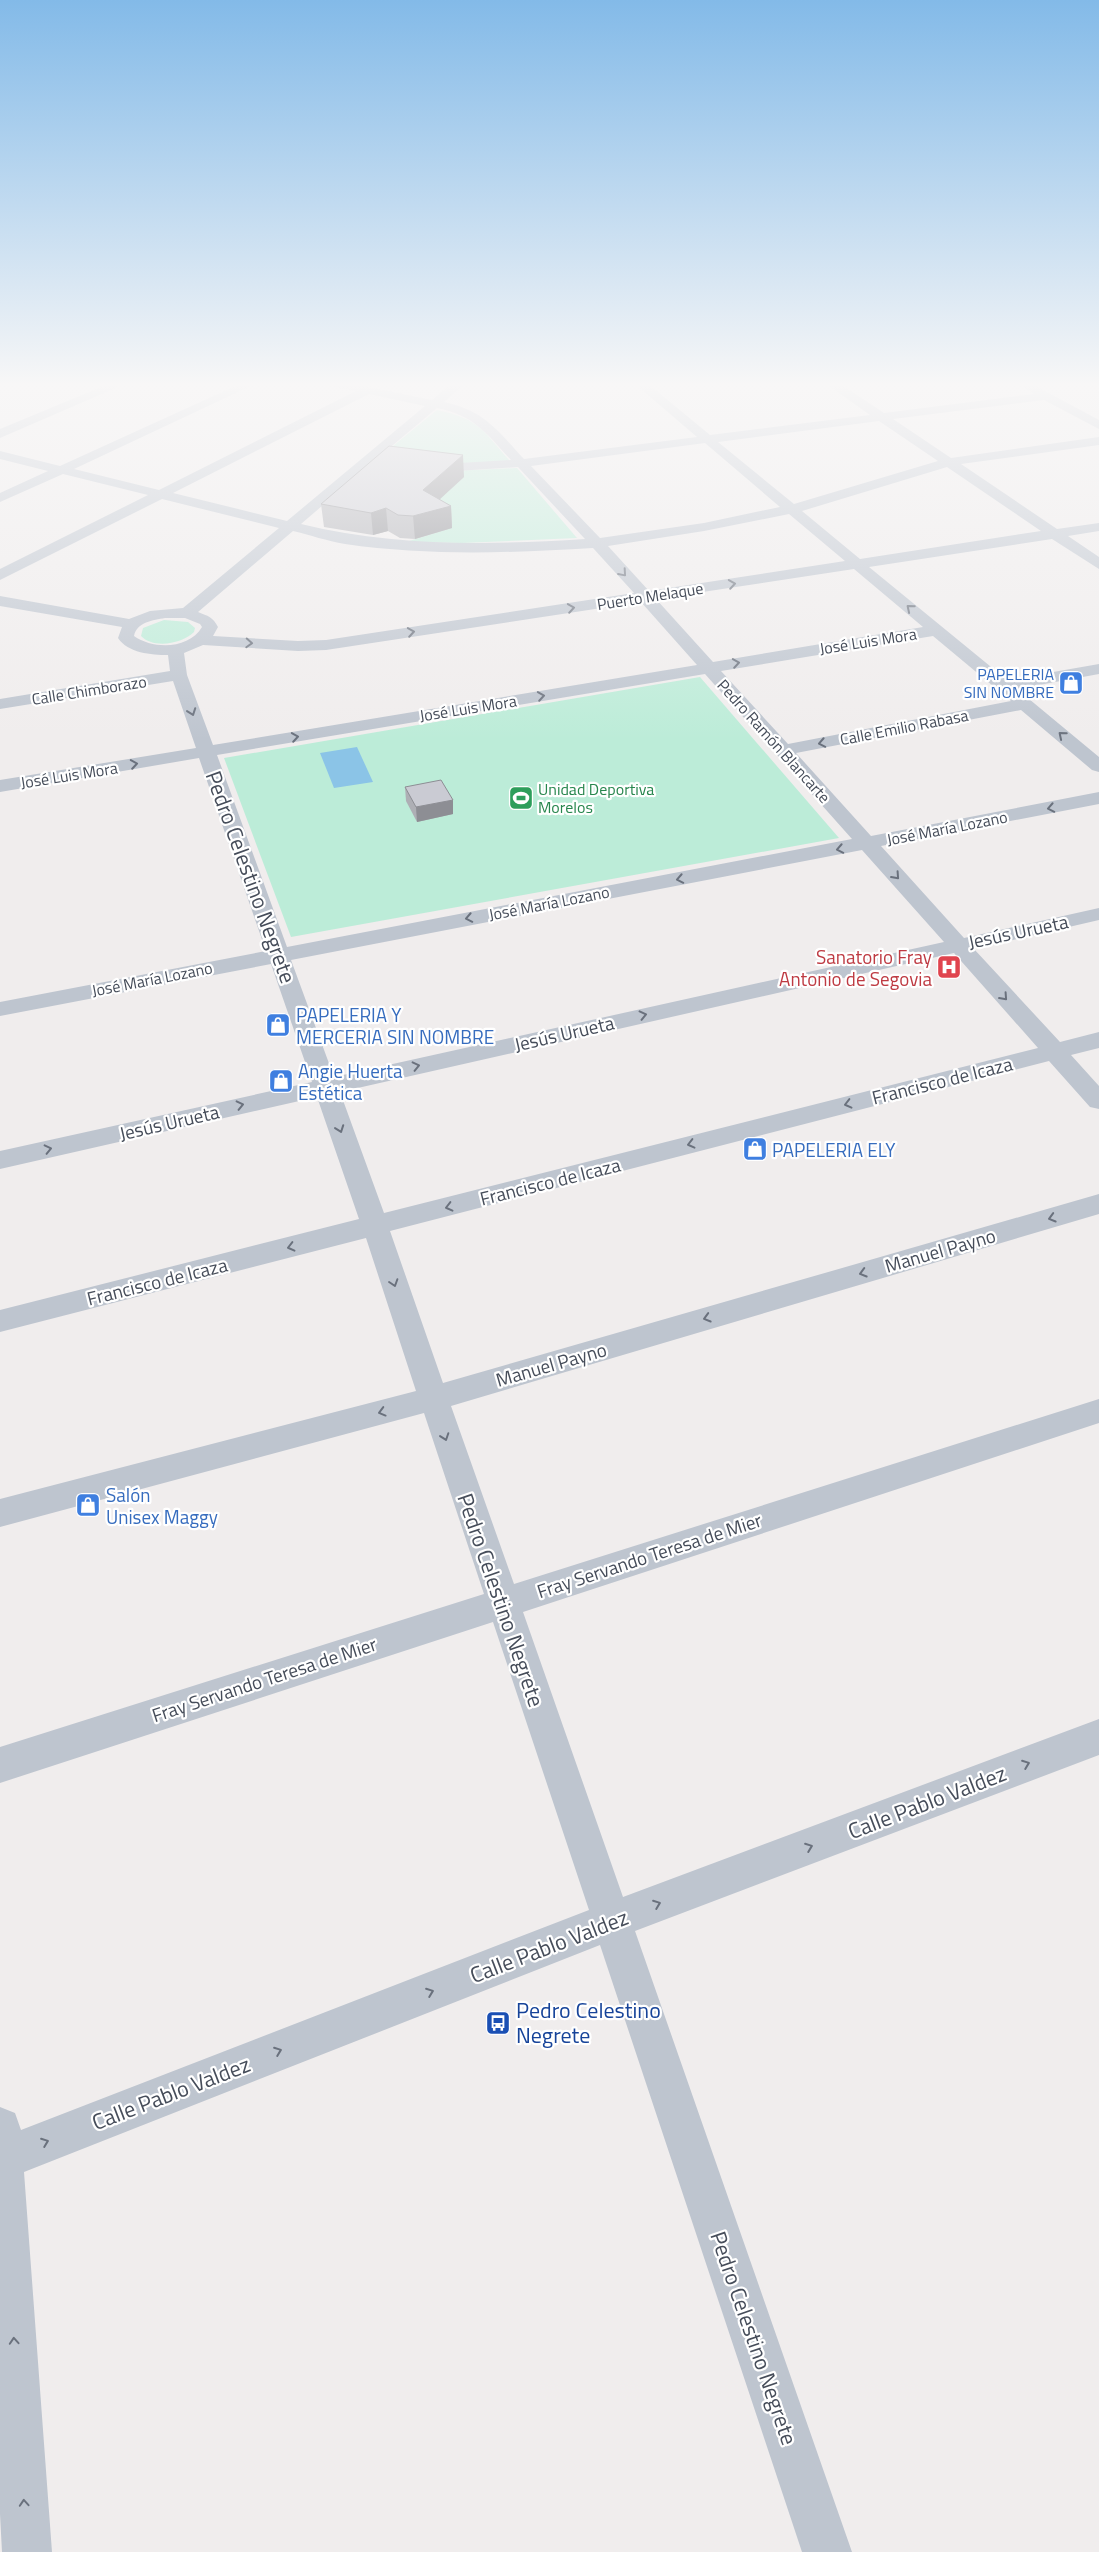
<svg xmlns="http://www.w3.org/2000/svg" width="1099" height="2552" viewBox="0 0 1099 2552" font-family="'Titillium Web',sans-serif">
<rect width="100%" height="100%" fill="#f0eded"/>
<g fill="#bcecd8">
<path d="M437,410c43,9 45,20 73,51l-65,3 -63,-9z"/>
<polygon points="517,468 577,538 462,543 406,542 451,528 425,513 431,472"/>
<path d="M164,620l24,2 7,6 -1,4c-12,12 -41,17 -53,4l2,-8z"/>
<polygon points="700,677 839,838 291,937 224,758"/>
</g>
<polygon fill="#8bc4e7" points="357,747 373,782 334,788 320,753"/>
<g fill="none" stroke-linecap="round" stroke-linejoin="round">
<g fill="#bec5cf" fill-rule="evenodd">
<polygon points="111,383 127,383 0,438 0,429"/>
<path d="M242,383h15l-183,86 85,21 197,-99 -27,-5 -2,-3h22l83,17 20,-17h13l-21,19c41,9 53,28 80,57l173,-22 -63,-54h13l63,52 160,-20 -45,-32h14l45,30 150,-19 -10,-7 6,-4 69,37v9l-55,-29 -151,19 58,39 148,-21v8l-138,19 96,65 42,-6v8l-31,5 31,21v12l-47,-30 -183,28 138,113 92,-16v10l-82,15 82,68v15l-7,-2 -71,-60 -225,43 75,83 228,-44v12l-218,42 83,92 135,-30v12l-125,29 86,93 39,-10v16l-28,7 28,31v23l-9,-2 -41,-46 -659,170 53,152 656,-189v20l-648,192 63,178 585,-185v24l-576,189 100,285 476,-178v36l-464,176 217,621h-50l-202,-607 -576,227 28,380h-50l-2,-38v-407l15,6 6,17 568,-220 -96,-288 -493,161v-36l484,-153 -60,-181 -424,114v-28l416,-108 -50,-153 -366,94v-22l359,-91 -42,-122 -317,72v-18l312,-69 -41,-118 -271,52v-14l266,-51 -67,-193 -199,34v-12l196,-32 -23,-67 -173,28v-10l170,-28 -2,-16c-17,0 -40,-2 -50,-17l4,-11 -122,-21v-10l129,23 21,-8 33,-3 96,-80 -117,-29 -162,81v-11l148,-74 -85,-21 -63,28v-9l48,-22 -48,-12v-8l60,15zM369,394l56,12 -138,115 -114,-28zM437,408c38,8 48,24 74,52l-69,4 -62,-8zM879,421l59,40 -144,43 -76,-62zM705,443l75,64 -76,16 -104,15 -69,-72zM372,463l70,9 76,-5 67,72c-96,6 -190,8 -284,-15zM947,467l94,64 -181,28 -58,-48zM789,514l56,47 -196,30 -41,-45 96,-15zM293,531c17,4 34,10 52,13 83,12 165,9 248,4l41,45 -308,47 -28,1 -85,-5 5,-9c-5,-10 -10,-11 -20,-15zM854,569l69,58 -210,35 -57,-63zM641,602l56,63 -484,80 -26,-70 -3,-22 19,-8 95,6 28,-1zM165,618h20l15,6 2,3c-13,22 -48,23 -68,9 3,-14 19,-16 31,-18zM933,636l78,65 -223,43 -67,-73zM705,674l147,165 -565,108 -70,-192zM862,850l82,92 -610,135 -43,-117zM954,953l84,95 -654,165 -44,-121z"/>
</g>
</g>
<g fill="#aeafb5">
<polygon points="464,477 439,499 451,506 452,528 415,539 400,538 388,531 373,535 324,527 321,504"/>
<polygon points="405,787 453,800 453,814 417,822 406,801"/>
</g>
<g fill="#8d8e94">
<polygon points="463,455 464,477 425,513 423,490"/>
<polygon points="451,506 452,528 415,539 413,516"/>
<polygon points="386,508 388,531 373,535 371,513"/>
<polygon points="453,800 453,814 417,822 416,807"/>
</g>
<g fill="#cacbd3" stroke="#8d8e94">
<polygon points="389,446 463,455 423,490 451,506 413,516 398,515 386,508 371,513 321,504"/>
<polygon points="441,780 453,800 416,807 405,787"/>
</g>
<defs><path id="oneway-chevron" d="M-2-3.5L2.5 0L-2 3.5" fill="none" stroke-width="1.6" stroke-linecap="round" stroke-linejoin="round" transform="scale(1.25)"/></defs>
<g stroke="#6a717d">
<use href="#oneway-chevron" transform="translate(623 573) rotate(49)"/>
<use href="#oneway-chevron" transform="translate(732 584) rotate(-9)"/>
<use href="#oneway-chevron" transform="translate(571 608) rotate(-9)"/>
<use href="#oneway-chevron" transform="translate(910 608) rotate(-140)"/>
<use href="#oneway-chevron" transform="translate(411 632) rotate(-9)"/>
<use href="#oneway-chevron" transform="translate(249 643) rotate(3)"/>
<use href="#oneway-chevron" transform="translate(736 663) rotate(-9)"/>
<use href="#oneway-chevron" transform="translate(541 696) rotate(-9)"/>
<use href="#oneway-chevron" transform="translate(192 712) rotate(70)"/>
<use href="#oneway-chevron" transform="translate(1062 735) rotate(-140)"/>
<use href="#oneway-chevron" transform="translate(295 737) rotate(-9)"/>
<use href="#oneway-chevron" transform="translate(822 743) rotate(169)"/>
<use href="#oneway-chevron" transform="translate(134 764) rotate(-9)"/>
<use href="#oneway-chevron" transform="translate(1051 808) rotate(169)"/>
<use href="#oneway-chevron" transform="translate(840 849) rotate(169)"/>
<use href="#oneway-chevron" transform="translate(896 876) rotate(48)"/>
<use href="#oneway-chevron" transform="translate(680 879) rotate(169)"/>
<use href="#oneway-chevron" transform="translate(469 918) rotate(169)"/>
<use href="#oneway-chevron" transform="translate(1004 997) rotate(48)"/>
<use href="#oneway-chevron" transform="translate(643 1015) rotate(-13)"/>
<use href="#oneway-chevron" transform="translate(416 1066) rotate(-13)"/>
<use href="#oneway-chevron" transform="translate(848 1104) rotate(166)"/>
<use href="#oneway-chevron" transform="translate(240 1105) rotate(-13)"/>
<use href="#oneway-chevron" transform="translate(340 1129) rotate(70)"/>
<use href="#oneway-chevron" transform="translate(691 1144) rotate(166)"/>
<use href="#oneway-chevron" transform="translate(48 1149) rotate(-13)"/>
<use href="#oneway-chevron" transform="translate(449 1207) rotate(166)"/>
<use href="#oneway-chevron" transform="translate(1052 1218) rotate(164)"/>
<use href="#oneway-chevron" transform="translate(291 1247) rotate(166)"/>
<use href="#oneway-chevron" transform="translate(863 1273) rotate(164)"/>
<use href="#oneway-chevron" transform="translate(394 1283) rotate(72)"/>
<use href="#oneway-chevron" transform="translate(707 1318) rotate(164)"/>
<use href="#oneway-chevron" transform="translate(382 1412) rotate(165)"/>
<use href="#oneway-chevron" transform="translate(445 1437) rotate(71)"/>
<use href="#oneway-chevron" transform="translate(1026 1764) rotate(-21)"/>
<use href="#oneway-chevron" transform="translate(809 1847) rotate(-21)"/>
<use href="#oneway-chevron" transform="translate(657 1904) rotate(-21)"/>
<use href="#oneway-chevron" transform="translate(430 1992) rotate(-21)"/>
<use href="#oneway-chevron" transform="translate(278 2051) rotate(-21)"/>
<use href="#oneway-chevron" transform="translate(45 2142) rotate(-21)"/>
<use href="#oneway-chevron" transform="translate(14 2341) rotate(-94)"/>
<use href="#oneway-chevron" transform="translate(24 2503) rotate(-94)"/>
</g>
<linearGradient id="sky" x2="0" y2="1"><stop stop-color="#83bae8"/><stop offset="0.52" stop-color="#f8f7f7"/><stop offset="1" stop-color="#f8f7f7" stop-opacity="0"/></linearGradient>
<rect width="1099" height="740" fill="url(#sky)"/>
<defs>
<symbol id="shop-square" viewBox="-11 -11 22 22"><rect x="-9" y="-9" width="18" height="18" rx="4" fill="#3f7fe0" stroke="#fff"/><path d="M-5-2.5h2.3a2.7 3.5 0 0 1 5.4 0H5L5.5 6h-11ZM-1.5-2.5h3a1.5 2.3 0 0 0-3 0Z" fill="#fff"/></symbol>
<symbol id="stadium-square" viewBox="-11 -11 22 22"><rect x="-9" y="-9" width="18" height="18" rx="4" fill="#2e9e5b" stroke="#fff"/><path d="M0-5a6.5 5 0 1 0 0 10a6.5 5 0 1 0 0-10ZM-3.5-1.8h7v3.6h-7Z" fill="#fff"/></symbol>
<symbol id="hospital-square" viewBox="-11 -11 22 22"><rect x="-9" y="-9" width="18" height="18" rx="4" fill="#e0444e" stroke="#fff"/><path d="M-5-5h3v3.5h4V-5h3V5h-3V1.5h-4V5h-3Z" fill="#fff"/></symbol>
<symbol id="bus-square" viewBox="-11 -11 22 22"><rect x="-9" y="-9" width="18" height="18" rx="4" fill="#1a4fb4" stroke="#fff"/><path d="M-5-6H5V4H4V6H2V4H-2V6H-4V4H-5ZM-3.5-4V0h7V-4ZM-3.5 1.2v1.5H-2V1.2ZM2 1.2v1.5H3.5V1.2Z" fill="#fff"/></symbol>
</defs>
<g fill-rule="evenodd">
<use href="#shop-square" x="1057" y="669" width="28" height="28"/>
<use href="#stadium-square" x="507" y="784" width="28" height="28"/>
<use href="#hospital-square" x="935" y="953" width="28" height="28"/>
<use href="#shop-square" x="264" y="1011" width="28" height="28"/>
<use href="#shop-square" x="267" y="1067" width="28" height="28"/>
<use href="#shop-square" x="741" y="1135" width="28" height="28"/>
<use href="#shop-square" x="74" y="1491" width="28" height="28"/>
<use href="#bus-square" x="484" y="2009" width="28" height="28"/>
</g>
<g text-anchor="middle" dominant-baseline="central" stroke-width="4.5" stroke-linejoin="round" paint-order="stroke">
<g font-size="16" fill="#464d5a" stroke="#fff">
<text transform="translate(650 596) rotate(-9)">Puerto Melaque</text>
<text transform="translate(868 641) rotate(-9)">José Luis Mora</text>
<text transform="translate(89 690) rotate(-9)">Calle Chimborazo</text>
<text transform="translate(468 708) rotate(-9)">José Luis Mora</text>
<text transform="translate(904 727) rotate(-11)">Calle Emilio Rabasa</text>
<text transform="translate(774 741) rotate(48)">Pedro Ramón Blancarte</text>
<text transform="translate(69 775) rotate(-9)">José Luis Mora</text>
<text transform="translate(947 828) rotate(-11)">José María Lozano</text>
<text transform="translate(549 903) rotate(-11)">José María Lozano</text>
<text transform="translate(152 979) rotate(-11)">José María Lozano</text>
</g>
<g font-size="16" fill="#366cbe" stroke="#fff" text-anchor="end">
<text x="1054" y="674">PAPELERIA<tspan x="1054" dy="18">SIN NOMBRE</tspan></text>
</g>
<g font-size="16" fill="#27864d" stroke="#fff" text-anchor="start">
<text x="538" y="789">Unidad Deportiva<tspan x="538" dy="18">Morelos</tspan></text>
</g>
<g font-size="19" fill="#464d5a" stroke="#fff">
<text transform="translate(1018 931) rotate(-12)">Jesús Urueta</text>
<text transform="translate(564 1033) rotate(-13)">Jesús Urueta</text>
<text transform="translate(942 1080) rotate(-14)">Francisco de Icaza</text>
<text transform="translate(169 1122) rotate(-13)">Jesús Urueta</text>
<text transform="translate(550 1181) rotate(-14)">Francisco de Icaza</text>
<text transform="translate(940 1250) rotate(-16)">Manuel Payno</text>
<text transform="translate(157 1281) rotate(-14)">Francisco de Icaza</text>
<text transform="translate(551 1364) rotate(-16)">Manuel Payno</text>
<text transform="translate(649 1555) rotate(-18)">Fray Servando Teresa de Mier</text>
<text transform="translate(264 1679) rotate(-18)">Fray Servando Teresa de Mier</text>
</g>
<g font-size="19" fill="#be3a42" stroke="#fff" text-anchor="end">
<text x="932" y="956">Sanatorio Fray<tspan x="932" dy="22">Antonio de Segovia</tspan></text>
</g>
<g font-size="19" fill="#366cbe" stroke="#fff" text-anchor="start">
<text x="296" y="1014">PAPELERIA Y<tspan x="296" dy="22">MERCERIA SIN NOMBRE</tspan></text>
<text x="298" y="1070">Angie Huerta<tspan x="298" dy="22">Estética</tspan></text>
<text x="772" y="1149">PAPELERIA ELY</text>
<text x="106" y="1494">Salón<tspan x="106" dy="22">Unisex Maggy</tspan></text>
</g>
<g font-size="22" fill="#464d5a" stroke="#fff">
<text transform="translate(251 877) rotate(70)">Pedro Celestino Negrete</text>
<text transform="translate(501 1600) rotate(71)">Pedro Celestino Negrete</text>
<text transform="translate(927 1802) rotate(-21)">Calle Pablo Valdez</text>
<text transform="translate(549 1946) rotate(-21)">Calle Pablo Valdez</text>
<text transform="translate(171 2093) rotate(-21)">Calle Pablo Valdez</text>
<text transform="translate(754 2338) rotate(71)">Pedro Celestino Negrete</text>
</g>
<g font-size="22" fill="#164399" stroke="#fff" text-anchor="start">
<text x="516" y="2010">Pedro Celestino<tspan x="516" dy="25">Negrete</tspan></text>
</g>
</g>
</svg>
